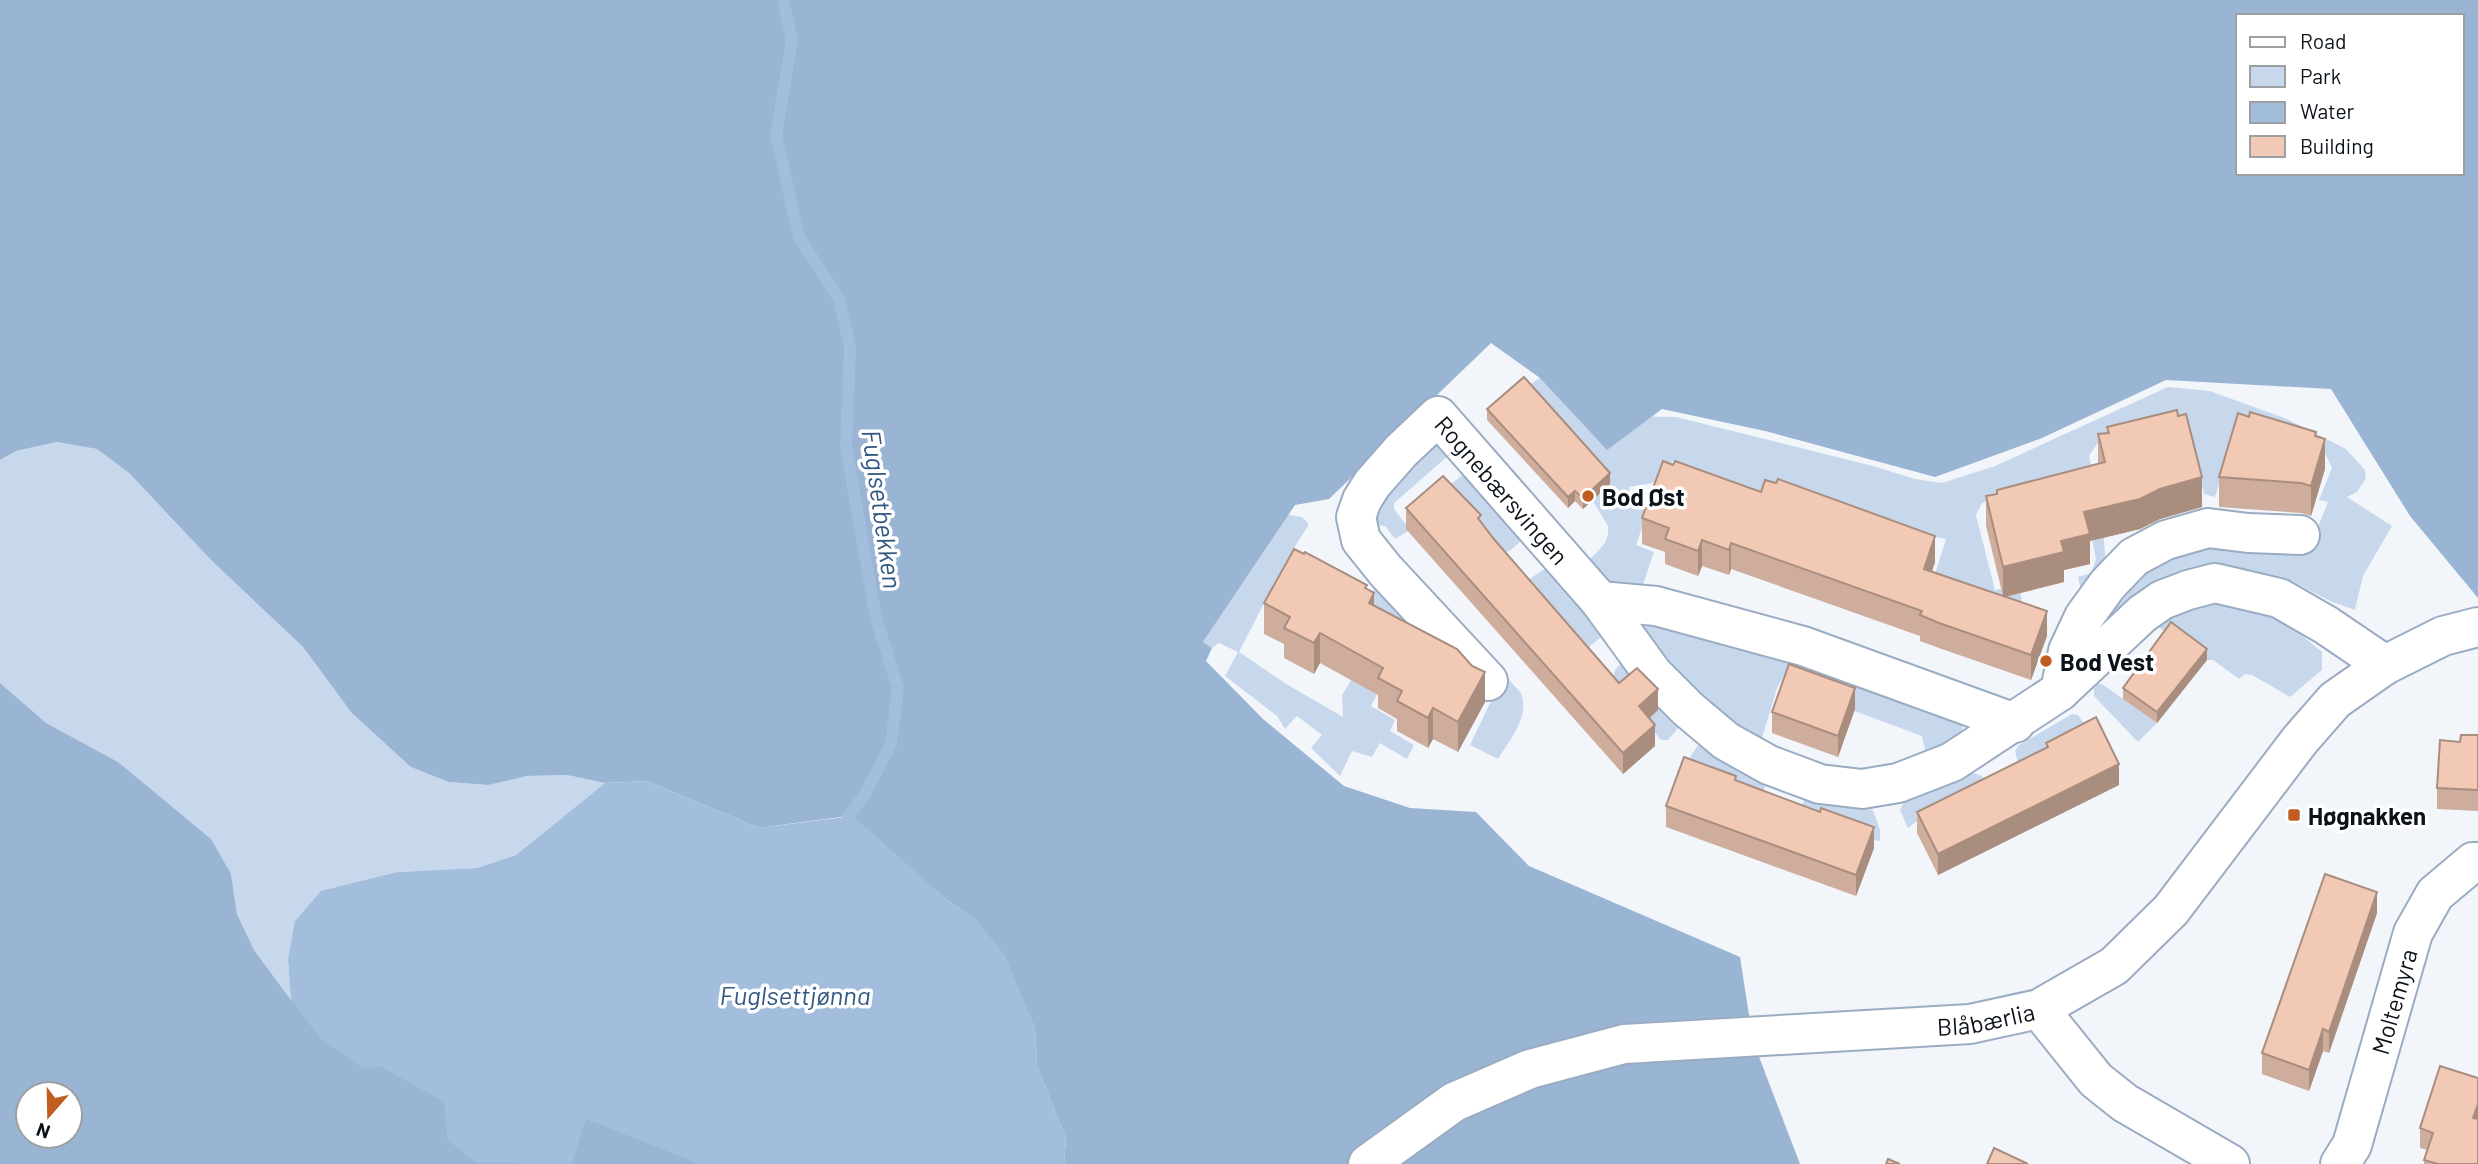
<svg xmlns="http://www.w3.org/2000/svg" width="2478" height="1164" viewBox="0 0 2478 1164" font-family="Barlow,sans-serif">
<rect width="100%" height="100%" fill="#f2f6fa"/>
<g fill="#c8d8ec">
<path d="M1540,378l74,38 62,1 197,49 42,13 27,4 53,-17 173,-79 42,4 77,28 59,30 19,21 1,8 -9,14 -10,5 45,29 -29,50 -8,34 -23,-8 -49,-25 -54,-10 -24,1 -15,2 -37,15 -62,56 28,-52 55,-41 139,-9 15,-37 -9,-2 13,-32 -7,-15 -95,-4 -15,48 -11,-3 -10,-45 -59,-16 -38,11 -8,12 13,63 4,45 -25,26 -3,-13 13,-4 5,-14 -13,-64 -6,-15 -95,23 -6,12 19,75 24,-5 5,28 -95,-20 17,-54 -196,-39 3,-12 -79,-28 -21,23 -24,4 1,8 7,-1 13,11 -14,40 18,7 -14,41 -53,-17 2,-16c10,-10 21,-18 19,-34l-84,-138z"/>
<polygon points="57,442 97,449 129,473 212,561 303,647 351,712 449,782 487,785 527,776 567,775 605,783 516,855 477,868 398,872 288,960 291,1000 254,950 237,914 231,874 118,762 45,723 0,683 0,460 16,451"/>
<path d="M1438,443l10,13 -54,47v6l16,21 -15,9 -10,-13 -8,-1 6,15 138,153c9,24 -11,46 -23,66l-28,-14 19,-40 16,-22 -131,-142v-40l45,-49z"/>
<polygon points="1461,476 1465,476 1522,540 1510,551 1504,552 1450,485"/>
<polygon points="1288,515 1302,517 1308,523 1308,526 1287,559 1239,652 1288,685 1343,717 1342,695 1356,672 1364,609 1380,577 1417,617 1371,706 1395,720 1390,731 1414,745 1407,759 1380,743 1372,757 1352,751 1340,776 1311,748 1322,735 1297,716 1285,729 1277,716 1225,676 1238,652 1219,643 1212,648 1203,642"/>
<polygon points="1546,568 1589,617 1602,636 1588,648 1528,580"/>
<polygon points="2209,601 2247,604 2287,623 2322,652 2322,670 2290,697 2252,675 2245,674 2239,679 2213,660 2207,660 2160,628 2160,619"/>
<polygon points="1652,621 1793,659 1777,688 1762,738 1753,737 1738,728 1670,667 1644,629"/>
<polygon points="1797,662 1961,722 1964,734 1927,759 1922,736 1784,685"/>
<polygon points="1619,665 1624,665 1677,723 1678,728 1668,740 1661,740 1614,682 1614,672"/>
<polygon points="2097,684 2102,684 2157,723 2138,742 2094,696 2094,689"/>
<polygon points="2072,714 2078,715 2085,725 2020,770 2015,751 2019,745"/>
<polygon points="1698,745 1765,782 1764,796 1686,764"/>
<polygon points="1973,773 1982,776 1988,788 1920,819 1908,828 1900,810 1904,802"/>
<polygon points="1806,798 1873,810 1880,830 1880,841 1862,838 1799,809"/>
</g>
<g fill="#9ab4d3" fill-rule="evenodd">
<path d="M0,0h2478v598l-68,-82 -79,-127 -165,-9 -124,58 -107,39 -170,-46 -103,-22 -55,41 -67,-72 -49,-35 -162,156 -34,6 -92,137 9,6 -6,13 57,58 81,67 66,22 66,4 53,54 211,91 13,84 47,123h-736l2,-25 -29,-73 -2,-39 -57,-105 -32,-23 -98,-83 -89,12 -112,-47 -42,2 -38,-8 -40,1 -39,9 -39,-3 -38,-15 -60,-55 -48,-65 -91,-86 -83,-88 -32,-24 -40,-7 -41,9 -16,9zM2238,16h224v157h-224z"/>
<path d="M0,683l46,40 72,39 93,77 20,35 6,40 17,36 37,50 461,164h-752zM28,1094h42v42h-42z"/>
</g>
<polygon fill="#a3bddd" points="647,781 759,828 853,816 946,899 978,922 1004,954 1035,1027 1037,1066 1066,1139 1064,1164 700,1164 586,1119 572,1164 476,1163 447,1139 444,1102 382,1067 363,1068 321,1039 291,1000 288,960 295,921 321,891 398,872 477,868 516,855 605,783"/>
<g fill="none" stroke-linecap="round" stroke-linejoin="round">
<polyline stroke="#a3bddd" stroke-width="12" points="783,0 792,40 776,135 799,237 839,299 850,348 846,447 876,618 898,688 891,744 864,796 848,816"/>
<defs>
<g id="minor">
<polyline points="1600,601 1656,606 1803,646 2015,723"/>
<path id="s1" d="M1488,681l-103,-111 -24,-30 -5,-23 6,-17 10,-16 29,-33 37,-35 162,185 53,73 35,35 38,32 43,24 51,19 42,5 36,-6 54,-21 108,-71 82,-77 20,-14 26,-10 27,-7 64,15 47,27 59,40"/>
<polyline points="2060,691 2068,651 2084,617 2108,584 2134,557 2166,540 2208,528 2248,533 2300,535"/>
<polyline points="2039,1009 2096,1080 2125,1103 2230,1164"/>
<path id="s2" d="M1368,1164l86,-62 76,-33 94,-25 346,-20 69,-15 75,-43 57,-56 129,-170 35,-40 50,-35 58,-29 35,-9"/>
<path id="s3" d="M2340,1164l12,-19 61,-212 22,-39 38,-32h5"/>
</g>
</defs>
<use href="#minor" stroke="#9aacc2" stroke-width="42"/>
<use href="#minor" stroke="#fff" stroke-width="38"/>
</g>
<g fill="#cfad9c">
<polygon points="1487,409 1610,484 1583,509 1575,501 1568,508 1487,420"/>
<polygon points="2249,417 2316,436 2325,469 2311,516 2301,513 2219,507 2219,477"/>
<polygon points="2107,427 2202,507 2160,519 2140,529 2090,541 2090,564 2064,570 2064,582 2006,597 2047,636 2031,680 1939,648 1920,641 1920,636 1731,569 1729,575 1702,566 1698,576 1665,564 1665,552 1642,544 1642,518 1935,562 1932,571 2003,596 1986,526 1986,496 1997,494 1997,490 2098,464 2098,434 2107,433"/>
<polygon points="1406,508 1481,522 1493,538 1619,683 1658,710 1650,718 1655,746 1623,774 1406,529"/>
<polygon points="1367,589 1374,605 1485,702 1458,752 1433,739 1428,748 1397,731 1397,719 1378,708 1378,695 1320,663 1314,674 1284,658 1284,644 1264,634 1264,603"/>
<polygon points="2207,660 2157,723 2123,699 2123,688"/>
<polygon points="1855,709 1838,757 1772,733 1772,712"/>
<polygon points="2478,735 2478,811 2437,809 2437,788 2460,742"/>
<polygon points="2046,743 2119,785 1938,875 1917,833 1917,812 2046,748"/>
<polygon points="1736,780 1874,848 1856,896 1666,827 1666,806"/>
<polygon points="2377,913 2329,1053 2323,1051 2309,1091 2262,1074 2262,1053"/>
<polygon points="2440,1066 2478,1164 2424,1164 2424,1160 2427,1150 2420,1148 2420,1128"/>
</g>
<g fill="#a98d7f">
<polygon points="2325,439 2325,469 2311,516 2311,486"/>
<polygon points="1610,473 1610,484 1583,509 1583,498"/>
<polygon points="2202,477 2202,507 2160,519 2140,529 2090,541 2090,564 2064,570 2064,582 2003,597 2003,567 2061,541 2084,512"/>
<polygon points="1575,491 1575,501 1568,508 1568,497"/>
<polygon points="1935,536 1935,562 1924,594 1924,569"/>
<polygon points="1702,540 1702,566 1698,576 1698,551"/>
<polygon points="1731,543 1731,569 1729,575 1729,550"/>
<polygon points="1374,593 1374,623 1369,603"/>
<polygon points="2047,611 2047,636 2031,680 2031,655"/>
<polygon points="1320,633 1320,663 1314,674 1314,643"/>
<polygon points="2207,649 2207,660 2157,723 2157,712"/>
<polygon points="1485,672 1485,702 1458,752 1458,722"/>
<polygon points="1855,688 1855,709 1838,757 1838,736"/>
<polygon points="1658,689 1658,710 1639,727 1639,706"/>
<polygon points="1433,708 1433,739 1428,748 1428,718"/>
<polygon points="1655,725 1655,746 1623,774 1623,753"/>
<polygon points="2119,764 2119,785 1938,875 1938,854"/>
<polygon points="1874,827 1874,848 1856,896 1856,875"/>
<polygon points="2377,892 2377,913 2329,1053 2329,1032"/>
<polygon points="2323,1029 2323,1051 2309,1091 2309,1070"/>
<polygon points="2478,1104 2478,1123 2473,1118"/>
</g>
<g fill="#f1c9b5" stroke="#a98d7f" stroke-width="2">
<polygon points="1524,377 1610,473 1583,498 1575,491 1568,497 1487,409"/>
<polygon points="2177,410 2178,416 2186,414 2202,477 2160,489 2140,499 2084,512 2090,534 2061,541 2064,552 2003,567 1986,496 1997,494 1997,490 2105,462 2098,434 2109,433 2107,427"/>
<polygon points="2250,412 2316,432 2315,436 2325,439 2311,486 2301,483 2219,477 2238,413 2249,417"/>
<polygon points="1663,461 1673,465 1675,461 1761,492 1765,480 1776,483 1778,479 1935,536 1924,569 2047,611 2031,655 1939,623 1920,615 1922,611 1731,543 1729,550 1702,540 1698,551 1665,539 1669,528 1642,518"/>
<polygon points="1443,476 1481,515 1478,518 1493,538 1619,683 1637,668 1658,689 1639,706 1655,725 1623,753 1406,508"/>
<polygon points="1294,549 1304,554 1305,552 1367,585 1365,588 1374,593 1369,603 1457,649 1472,666 1485,672 1458,722 1433,708 1428,718 1397,701 1402,691 1378,678 1383,668 1320,633 1314,643 1284,628 1290,617 1264,603"/>
<polygon points="2171,622 2207,649 2157,712 2123,688"/>
<polygon points="1789,664 1855,688 1838,736 1772,712"/>
<polygon points="2096,717 2119,764 1938,854 1917,812 2048,747 2046,743"/>
<polygon points="2461,735 2478,735 2478,790 2437,788 2440,740 2460,742"/>
<polygon points="1684,757 1736,776 1735,780 1756,788 1820,812 1821,808 1874,827 1856,875 1666,806"/>
<polygon points="2325,874 2377,892 2329,1032 2323,1029 2309,1070 2262,1053"/>
<polygon points="2440,1066 2478,1078 2478,1104 2473,1118 2478,1119 2478,1164 2438,1164 2424,1160 2433,1133 2420,1128"/>
<polygon points="1994,1148 2028,1164 1987,1164"/>
<polygon points="1888,1159 1900,1164 1886,1164"/>
</g>
<g fill="#c05e21" stroke="#fff" stroke-width="2.5">
<circle cx="1588" cy="496" r="7"/>
<circle cx="2046" cy="661" r="7"/>
<rect x="2287" y="808" width="14" height="14" rx="3.5"/>
</g>
<g text-anchor="middle" dominant-baseline="central" stroke-width="7" stroke-linejoin="round" paint-order="stroke">
<g font-size="24" fill="#0b1219" stroke="#fff">
<text stroke="none"><textPath href="#s1" startOffset="443">Rognebærsvingen</textPath></text>
<text stroke="none"><textPath href="#s3" startOffset="172">Moltemyra</textPath></text>
<text stroke="none"><textPath href="#s2" startOffset="649">Blåbærlia</textPath></text>
</g>
<g font-size="24" font-weight="bold" fill="#0b1219" stroke="#fff" text-anchor="start">
<text x="1602" y="496">Bod Øst</text>
<text x="2060" y="661">Bod Vest</text>
<text x="2308" y="815">Høgnakken</text>
</g>
<g font-size="26" font-style="italic" fill="#335883" stroke="#fff">
<text transform="translate(883 509) rotate(82)">Fuglsetbekken</text>
<text x="795" y="994">Fuglsettjønna</text>
</g>
</g>
<rect x="2236" y="14" width="228" height="161" fill="#ffffff" stroke="#9da0a3" stroke-width="2"/>
<rect x="2250" y="37" width="35" height="10" fill="#ffffff" stroke="#9da0a3" stroke-width="2"/>
<text x="2300" y="49" font-size="21" fill="#0b1219">Road</text>
<rect x="2250" y="66" width="35" height="21" fill="#c8d8ec" stroke="#9da0a3" stroke-width="2"/>
<text x="2300" y="84" font-size="21" fill="#0b1219">Park</text>
<rect x="2250" y="102" width="35" height="21" fill="#a3bddd" stroke="#9da0a3" stroke-width="2"/>
<text x="2300" y="119" font-size="21" fill="#0b1219">Water</text>
<rect x="2250" y="136" width="35" height="21" fill="#f1c9b5" stroke="#9da0a3" stroke-width="2"/>
<text x="2300" y="154" font-size="21" fill="#0b1219">Building</text>
<g transform="translate(49 1115) rotate(200)"><circle r="33" fill="#ffffff" stroke="#9da0a3" stroke-width="2"/>
<path d="M0-5L12 26L0 18L-12 26Z" fill="#c05e21"/>
<text y="-10" font-size="19" font-weight="bold" text-anchor="middle" fill="#0b1219">N</text>
</g>
</svg>
